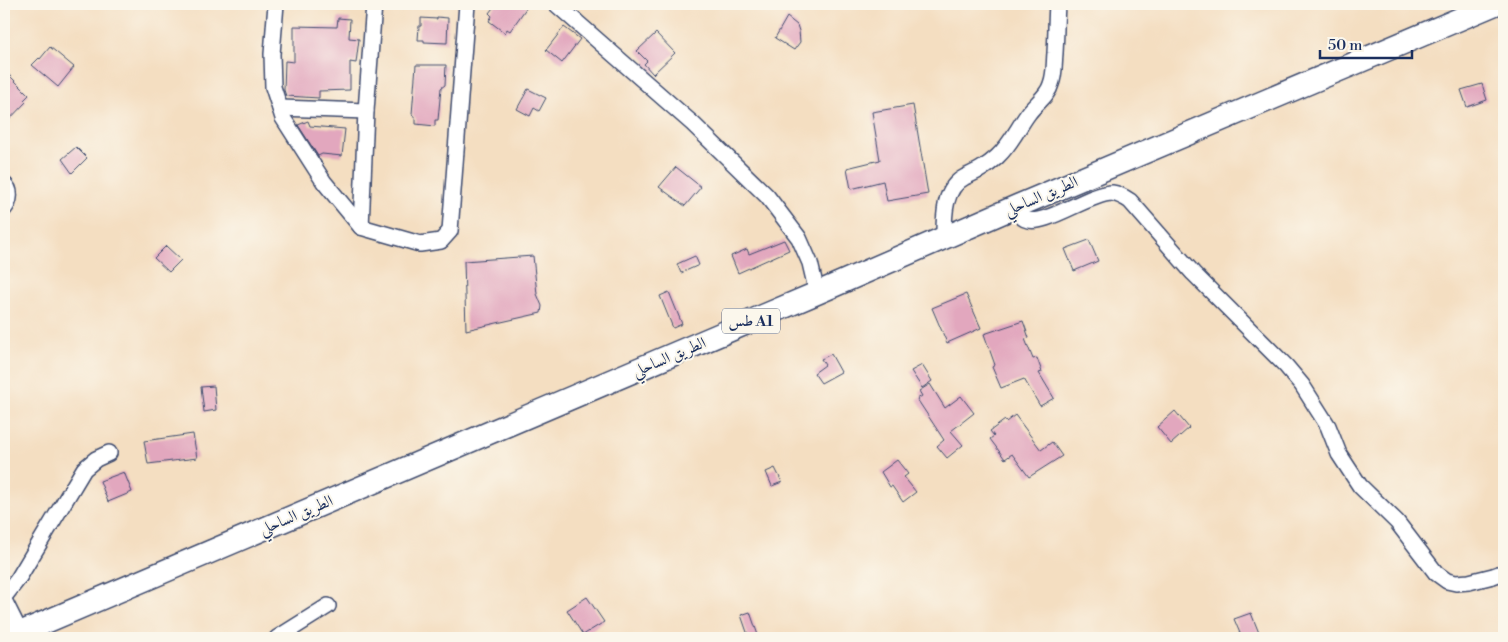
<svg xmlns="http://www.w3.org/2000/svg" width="1508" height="642" viewBox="0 0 1508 642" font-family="'Libre Bodoni',Amiri,serif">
<rect width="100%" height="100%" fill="#fbf7ec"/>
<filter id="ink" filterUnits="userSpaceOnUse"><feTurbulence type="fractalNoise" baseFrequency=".02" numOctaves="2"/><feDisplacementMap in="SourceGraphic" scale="10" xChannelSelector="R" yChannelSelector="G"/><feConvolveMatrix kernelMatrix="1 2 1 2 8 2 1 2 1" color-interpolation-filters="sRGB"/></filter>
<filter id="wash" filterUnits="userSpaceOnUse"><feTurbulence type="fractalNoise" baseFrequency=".0096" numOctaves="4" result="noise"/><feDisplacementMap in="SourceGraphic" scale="20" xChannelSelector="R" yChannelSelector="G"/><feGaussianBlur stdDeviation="1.12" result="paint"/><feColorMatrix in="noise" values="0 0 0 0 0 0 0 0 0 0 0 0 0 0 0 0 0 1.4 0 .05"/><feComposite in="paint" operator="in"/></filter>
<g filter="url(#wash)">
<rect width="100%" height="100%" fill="#f4dec1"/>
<g id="blocks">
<g fill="#e2a7be">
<polygon points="496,4 529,4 510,31 507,29 505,33 489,21 492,16 489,13"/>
<polygon points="437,17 448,18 447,43 424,42 424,40 418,40 419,26 421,26 421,18 437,19"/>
<polygon points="787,17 797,25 799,31 800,42 794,50 775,38"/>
<polygon points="338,18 350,19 349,38 359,39 356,63 350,62 350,90 319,91 319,98 286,96 284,90 285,61 294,62 294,26 337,27"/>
<polygon points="564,27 580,39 562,63 546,50"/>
<polygon points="656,33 675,53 653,74 644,64 647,61 637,51"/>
<polygon points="50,47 74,67 58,87 32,65 39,58 40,59"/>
<polygon points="416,65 446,65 445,85 441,88 438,120 435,120 435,126 416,124 416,119 412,114"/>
<polygon points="9,75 29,95 24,100 26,102 4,125 4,80"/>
<polygon points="1482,84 1487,100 1467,107 1461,90"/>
<polygon points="528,89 546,98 539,111 534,108 530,116 517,109"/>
<polygon points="913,105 928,194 887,201 883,181 851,189 847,168 880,160 872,112"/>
<polygon points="308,121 310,126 345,129 342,156 322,154 318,156 298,125"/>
<polygon points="76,147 87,158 72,173 62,159"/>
<polygon points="676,167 701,187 685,206 659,187"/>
<polygon points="784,240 789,250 738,273 731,256 747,249 749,254"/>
<polygon points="1089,240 1098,261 1074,271 1065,249"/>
<polygon points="166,246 181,260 169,272 154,258"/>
<polygon points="533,256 537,294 542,306 541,313 466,330 464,261"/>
<polygon points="695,256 699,265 681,273 677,264"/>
<polygon points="669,292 682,324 673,328 660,296"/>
<polygon points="966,294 981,328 947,343 932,308"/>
<polygon points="1023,321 1029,338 1025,339 1033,359 1037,358 1042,372 1039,373 1054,398 1040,406 1024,379 1001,388 992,367 995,365 984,334"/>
<polygon points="831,354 841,372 821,383 814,373 825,365 821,359"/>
<polygon points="922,365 932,381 922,388 911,371"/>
<polygon points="930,384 945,408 961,396 974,413 951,431 963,445 947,458 937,446 944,440 917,399 922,396 919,391"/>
<polygon points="214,386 216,410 204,412 201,387"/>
<polygon points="1175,411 1189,428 1171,444 1157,427"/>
<polygon points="1015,415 1041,450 1052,442 1062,456 1029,477 1012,454 1005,459 990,439 994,436 990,431 1005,420 1006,422"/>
<polygon points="193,434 197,458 148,464 144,441"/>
<polygon points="897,460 908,474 904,477 916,492 903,502 892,486 890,487 881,472"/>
<polygon points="775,468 782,482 772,486 766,472"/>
<polygon points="124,472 132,492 108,502 100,481"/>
<polygon points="587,597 604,622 583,635 567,610"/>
<polygon points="750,612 759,638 749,638 741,615"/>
<polygon points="1251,613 1261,638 1242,638 1234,619"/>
</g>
</g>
</g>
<g filter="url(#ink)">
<use href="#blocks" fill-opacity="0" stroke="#3c496d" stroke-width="1"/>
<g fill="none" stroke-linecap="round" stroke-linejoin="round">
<defs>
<g id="minor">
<polyline points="276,4 272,54 273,87 283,118 324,182 361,227 420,244 441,241 450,231 467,4"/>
<polyline points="556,4 693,124 767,196 799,238 810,263 817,293"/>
<polyline points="280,108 366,111"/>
<path d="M4,184c8,6 6,18 0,25"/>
<path d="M1015,207c2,4 6,10 10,12 19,9 64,-26 87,-26 7,1 12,4 18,8l63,72 93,93 16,19 26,41 11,28 21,32 37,36 39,51 11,8 9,2 13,-1 24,-6 11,-4"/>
<polyline points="361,227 366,111 374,4"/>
<path d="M944,238c0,-21 -1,-50 21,-61 13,-6 21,-10 32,-20 15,-14 20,-28 31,-43 7,-10 20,-18 23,-30 4,-10 3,-21 4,-31 1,-16 1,-33 2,-49"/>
<polyline points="4,597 18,579 84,469 96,459 109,453"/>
<polyline points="4,600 20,632 25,638"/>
<polyline points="277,638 328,606"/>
</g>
<polyline id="highway" points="8,638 817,293 1015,207 1495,4"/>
</defs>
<use href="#minor" stroke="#3c496d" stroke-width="18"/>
<use href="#highway" stroke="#3c496d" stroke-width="25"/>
<use href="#minor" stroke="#fff" stroke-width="15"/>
<use href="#highway" stroke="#fff" stroke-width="22"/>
</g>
</g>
<g text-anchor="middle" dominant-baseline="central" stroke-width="4" stroke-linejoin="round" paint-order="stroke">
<rect fill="#fbf7ec" stroke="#5e6b89" stroke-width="1" x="722" y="308.5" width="58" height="25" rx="4"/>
<g font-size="15" font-weight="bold" fill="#1b2f5e">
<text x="751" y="321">طس A1</text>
</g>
<g font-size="16" fill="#1b2f5e" stroke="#fbf7ec">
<text transform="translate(1041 196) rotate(-23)">الطريق الساحلي</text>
<text transform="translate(669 357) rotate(-23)">الطريق الساحلي</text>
<text transform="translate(296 515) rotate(-23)">الطريق الساحلي</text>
</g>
</g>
<rect width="1508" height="642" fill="none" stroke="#fbf7ec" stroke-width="20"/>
<path d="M1320 50v8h92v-8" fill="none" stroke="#1b2f5e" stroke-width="2.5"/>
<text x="1328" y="50" font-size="15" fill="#1b2f5e" stroke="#fbf7ec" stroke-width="4" paint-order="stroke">50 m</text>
</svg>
